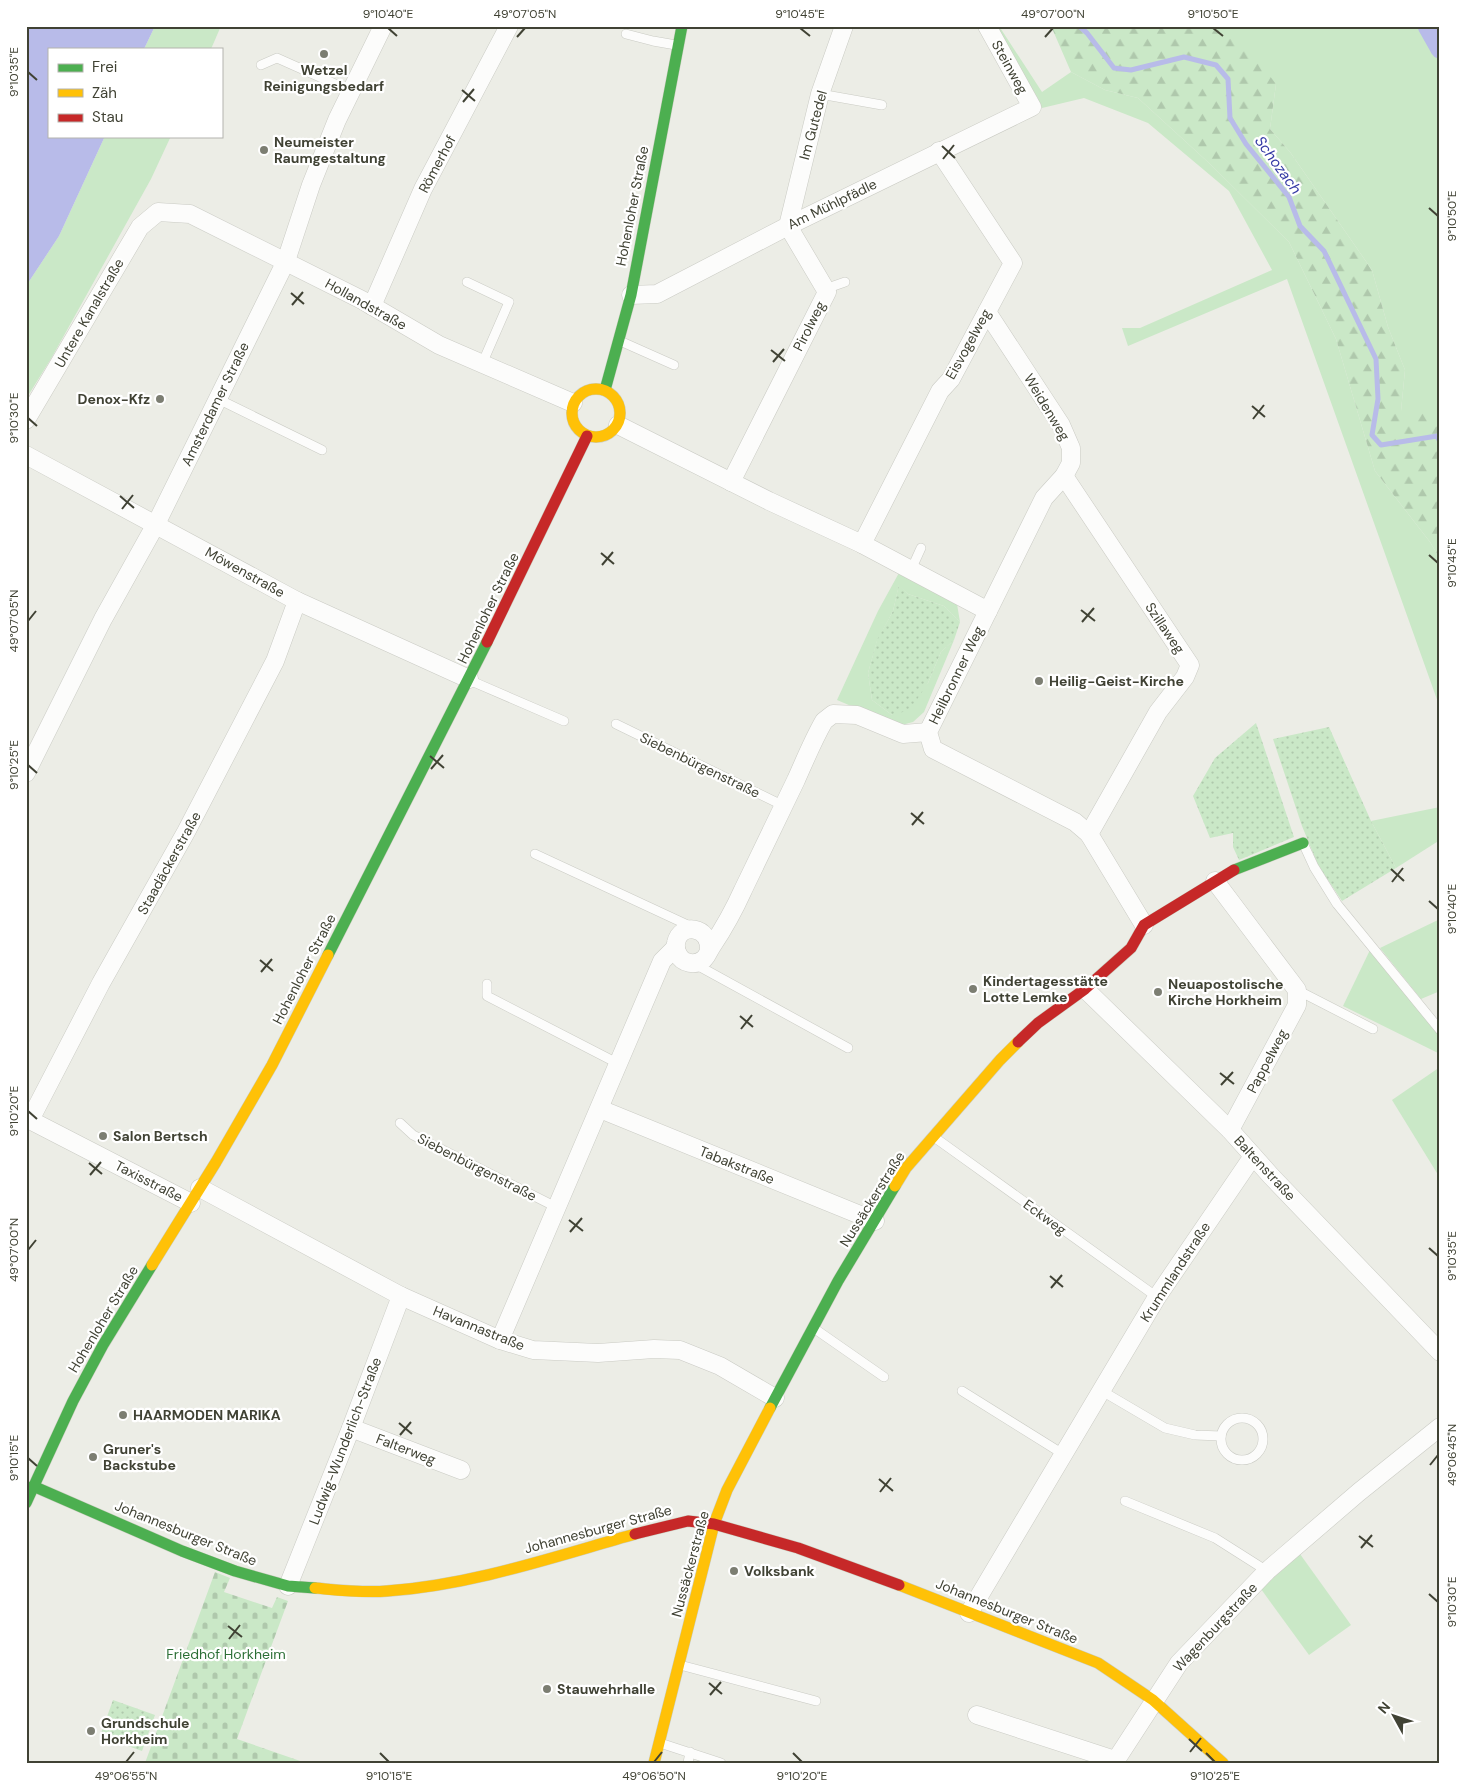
<svg xmlns="http://www.w3.org/2000/svg" width="1466" height="1789" viewBox="0 0 1466 1789" font-family="'DM Sans',sans-serif">
<defs>
<pattern id="forest-firs" width="22" height="20" patternUnits="userSpaceOnUse" patternTransform="scale(1.25)"><rect width="22" height="20" fill="#cae8c7"/><path d="M5 1l3.5 6h-7zM16 11l3.5 6h-7z" fill="#afc8ac"/></pattern>
<pattern id="cemetery-stones" width="16" height="16" patternUnits="userSpaceOnUse" patternTransform="scale(1.25)"><rect width="16" height="16" fill="#cae8c7"/><path d="M2 7V4a2 2 0 0 1 4 0v3zM10 15v-3a2 2 0 0 1 4 0v3z" fill="#afc8ac"/></pattern>
<pattern id="park-dots" width="8" height="8" patternUnits="userSpaceOnUse" patternTransform="scale(1.25)"><rect width="8" height="8" fill="#cae8c7"/><path d="M2 2h.1M6 6h.1" fill="none" stroke="#afc8ac" stroke-width="1.8" stroke-linecap="round"/></pattern>
</defs>
<rect width="100%" height="100%" fill="#ecede6"/>
<g fill="#cae8c7">
<polygon points="155,26 221,26 211,49 144,49"/>
<polygon points="992,26 999,26 1042,92 1071,72 1105,90 1138,98 1209,163 1289,242 1336,339 1375,471 1430,542 1440,559 1440,708 1287,279 1128,346 1122,328 1140,328 1272,270 1229,191 1148,123 1084,98 1042,108 1037,97"/>
<polygon points="1175,26 1440,26 1440,411 1401,411 1405,370 1388,327 1372,270 1290,152 1270,129 1276,84"/>
<polygon points="105,136 171,136 151,179 52,357 26,399 26,286 59,236"/>
<polygon points="900,571 956,598 960,622 944,606 908,594 899,585 893,611 877,641 868,673 872,700 892,715 928,683 941,652 954,640 924,712 913,722 898,726 837,700 878,611"/>
<polygon points="1440,807 1440,840 1396,868 1371,821"/>
<polygon points="1440,919 1440,991 1421,999 1380,948"/>
<polygon points="1370,950 1440,1037 1440,1054 1343,1006"/>
<polygon points="1440,1067 1440,1178 1392,1100"/>
<polygon points="1300,1554 1351,1625 1309,1655 1261,1589"/>
</g>
<polygon fill="url(#forest-firs)" points="1051,26 1175,26 1179,29 1234,30 1276,84 1270,129 1290,152 1372,270 1388,327 1405,370 1401,411 1440,411 1440,559 1430,542 1375,471 1336,339 1289,242 1209,163 1138,98 1105,90 1071,72"/>
<polygon fill="url(#cemetery-stones)" points="215,1572 230,1578 224,1592 272,1608 277,1597 288,1601 237,1739 306,1763 145,1763"/>
<g fill="url(#park-dots)">
<polygon points="899,584 908,594 944,606 960,622 954,640 941,652 928,683 910,710 892,715 872,700 868,673 877,640 893,611"/>
<polygon points="1256,723 1294,837 1239,860 1233,847 1233,833 1210,838 1193,796 1215,758"/>
<polygon points="1329,727 1371,821 1396,868 1342,901 1318,865 1302,826 1273,739"/>
<polygon points="113,1700 155,1715 142,1751 100,1736"/>
</g>
<polygon fill="#b8bbe9" points="26,26 155,26 144,49 49,49 49,136 105,136 59,236 26,286"/>
<g fill="none" stroke-linecap="round" stroke-linejoin="round">
<polyline stroke="#b8bbe9" stroke-width="5" points="1079,26 1087,33 1114,68 1131,70 1184,57 1216,65 1228,79 1230,118 1246,144 1289,197 1300,226 1324,251 1376,359 1378,399 1372,435 1381,445 1437,436 1440,442"/>
<polyline stroke="#b8bbe9" stroke-width="19" points="1427,26 1440,49"/>
<defs>
<g id="lane">
<polyline points="626,34 653,41 676,45"/>
<polyline points="261,65 277,58 351,91"/>
<polyline points="820,94 882,105"/>
<polyline points="467,282 509,302 482,364"/>
<polyline points="825,289 845,282"/>
<polyline points="620,341 674,365"/>
<polyline points="218,399 322,450"/>
<polyline points="911,570 921,548"/>
<polyline points="469,680 564,721"/>
<polyline points="616,724 784,806"/>
<polyline points="1303,843 1314,867 1337,904 1440,1030"/>
<polyline points="535,854 692,927"/>
<polyline points="695,964 848,1048"/>
<polyline points="487,984 487,996 619,1064"/>
<polyline points="1297,990 1373,1029"/>
<polyline points="400,1123 413,1135 556,1207"/>
<polyline points="934,1137 1157,1297"/>
<polyline points="815,1329 884,1377"/>
<polyline points="962,1391 1063,1454"/>
<polyline points="1102,1391 1165,1428 1195,1435 1221,1436"/>
<circle cx="1242" cy="1439" r="21"/>
<polyline points="1125,1501 1215,1538 1267,1571"/>
<polyline points="680,1665 816,1701"/>
<polyline points="660,1743 721,1763"/>
<polyline points="688,1763 690,1752"/>
</g>
<g id="street">
<polyline points="631,295 657,294 788,226 1032,107 987,26"/>
<polyline points="372,306 423,189 509,26"/>
<polyline points="987,312 1061,425 1071,448 1071,463 1064,476 1044,498 988,611"/>
<polyline points="26,420 140,227 158,212 190,214 362,300 439,345 573,403"/>
<polyline points="618,425 769,501 862,544 988,611 928,732 933,749 1075,822 1089,834 1144,925"/>
<polyline points="26,455 297,601 469,679"/>
<polyline points="1064,476 1190,665 1185,677 1158,712 1089,834"/>
<polyline points="731,482 827,292 788,226 820,94 844,26"/>
<polyline points="862,544 940,391 951,379 1013,263 939,151"/>
<polyline points="26,773 103,619 156,524 286,261 311,185 337,120 383,26"/>
<polyline points="1215,881 1297,990 1297,1005 1230,1130"/>
<path d="M709,950c1,-24 -29,-28 -33,-7 -1,4 0,8 2,11 4,10 18,12 26,5 4,-4 5,-9 8,-13 12,-18 22,-36 31,-56 18,-37 36,-74 53,-110 9,-20 17,-40 28,-59l9,-7 24,1 46,19 25,-2"/>
<polyline points="1085,989 1230,1130 1271,1176 1440,1352"/>
<polyline points="600,1109 875,1221"/>
<polyline points="26,1118 191,1203"/>
<polyline points="30,1120 101,983 186,832 275,661 297,601"/>
<polyline points="200,1188 401,1296 500,1340 533,1350 598,1353 654,1349 680,1350 720,1366 775,1398"/>
<polyline points="500,1340 662,961 676,947"/>
<polyline points="351,1428 461,1470"/>
<polyline points="288,1586 351,1428 401,1296"/>
<polyline points="969,1613 1157,1297 1253,1156"/>
<polyline points="977,1715 1115,1760"/>
<polyline points="1114,1763 1179,1663 1267,1571 1359,1492 1440,1427"/>
</g>
<g id="fast">
<polyline points="605,390 631,295 682,26"/>
<polyline points="1234,870 1303,843"/>
<polyline points="328,955 487,642"/>
<polyline points="770,1408 838,1281 895,1186"/>
<polyline points="33,1486 182,1551 235,1571 288,1586 315,1588"/>
<polyline points="26,1503 73,1401 103,1345 152,1265"/>
</g>
<g id="slow">
<circle cx="596" cy="413" r="24"/>
<polyline points="895,1186 906,1168 1000,1060 1018,1042"/>
<polyline points="152,1265 216,1162 272,1065 328,955"/>
<polyline points="899,1585 1098,1663 1153,1700 1223,1763"/>
<path d="M315,1588c23,2 48,5 72,3 85,-6 166,-34 248,-57"/>
<polyline points="654,1763 714,1524 727,1490 770,1408"/>
</g>
<g id="jam">
<polyline points="487,642 587,436"/>
<polyline points="1018,1042 1038,1023 1085,989 1131,948 1144,925 1234,870"/>
<polyline points="635,1534 688,1521 714,1524 798,1548 899,1585"/>
</g>
</defs>
<use href="#lane" stroke="#cacbc4" stroke-width="10"/>
<use href="#street" stroke="#cacbc4" stroke-width="19"/>
<use href="#fast" stroke="#cacdbf" stroke-width="12"/>
<use href="#slow" stroke="#cacdbf" stroke-width="12"/>
<use href="#jam" stroke="#cacdbf" stroke-width="12"/>
<use href="#lane" stroke="#fcfcfb" stroke-width="9"/>
<use href="#street" stroke="#fcfcfb" stroke-width="18"/>
<use href="#fast" stroke="#4caf50" stroke-width="11"/>
<use href="#slow" stroke="#ffc107" stroke-width="11"/>
<use href="#jam" stroke="#c62828" stroke-width="11"/>
</g>
<path fill="none" stroke="#404234" stroke-width="2" d="M388,28l9,8M800,28l10,8M1213,28l10,8M517,37l8,-9M1045,37l8,-9M28,72l9,8M462,90l13,11M463,102l11,-13M942,146l13,12M943,159l11,-14M1429,208l9,8M291,293l13,11M292,305l11,-13M771,350l14,11M773,362l11,-13M1252,406l13,11M28,418l9,8M1253,419l11,-14M120,496l14,12M122,509l11,-14M601,553l13,11M1429,555l9,8M602,565l11,-13M1081,610l14,11M28,621l8,-10M1082,622l12,-14M430,756l14,12M28,765l9,8M431,769l12,-14M911,813l13,11M912,825l11,-13M1391,869l13,12M1392,882l11,-14M1429,901l9,8M260,960l13,11M261,972l11,-13M740,1016l13,11M741,1029l11,-14M1220,1073l14,11M1221,1085l12,-13M28,1111l9,8M89,1163l13,11M90,1175l11,-13M569,1220l14,11M570,1232l12,-14M1429,1248l9,8M28,1250l8,-10M1050,1276l13,11M1051,1288l11,-13M399,1423l13,11M400,1435l11,-13M28,1458l9,8M1430,1465l8,-10M879,1479l14,12M880,1492l11,-14M1359,1536l14,11M1361,1548l11,-13M1429,1594l9,8M228,1626l14,11M229,1639l11,-14M709,1683l13,11M710,1695l11,-13M1189,1739l13,12M1190,1752l11,-14M380,1753l9,9M793,1753l9,9M1206,1753l9,9M126,1762l8,-10M654,1762l8,-10"/>
<g fill="#7c7e72" stroke="#fff" stroke-width="2">
<circle cx="324" cy="54" r="5"/>
<circle cx="264" cy="150" r="5"/>
<circle cx="160" cy="399" r="5"/>
<circle cx="1039" cy="681" r="5"/>
<circle cx="973" cy="989" r="5"/>
<circle cx="1158" cy="992" r="5"/>
<circle cx="103" cy="1136" r="5"/>
<circle cx="123" cy="1415" r="5"/>
<circle cx="93" cy="1457" r="5"/>
<circle cx="734" cy="1571" r="5"/>
<circle cx="547" cy="1689" r="5"/>
<circle cx="91" cy="1731" r="5"/>
</g>
<g text-anchor="middle" dominant-baseline="central" stroke-width="4.5" stroke-linejoin="round" paint-order="stroke">
<g font-size="14" fill="#404234" stroke="#fff">
<text transform="translate(1010 67) rotate(61)">Steinweg</text>
<text transform="translate(813 125) rotate(-75)">Im Gutedel</text>
<text transform="translate(437 164) rotate(-62)">Römerhof</text>
<text transform="translate(832 204) rotate(-26)">Am Mühlpfädle</text>
<text transform="translate(632 206) rotate(-79)">Hohenloher Straße</text>
<text transform="translate(366 304) rotate(29)">Hollandstraße</text>
<text transform="translate(89 313) rotate(-60)">Untere Kanalstraße</text>
<text transform="translate(809 326) rotate(-63)">Pirolweg</text>
<text transform="translate(968 344) rotate(-61)">Eisvogelweg</text>
<text transform="translate(215 404) rotate(-64)">Amsterdamer Straße</text>
<text transform="translate(1047 407) rotate(59)">Weidenweg</text>
<text transform="translate(245 572) rotate(29)">Möwenstraße</text>
<text transform="translate(488 608) rotate(-64)">Hohenloher Straße</text>
<text transform="translate(1165 628) rotate(56)">Szillaweg</text>
<text transform="translate(956 675) rotate(-64)">Heilbronner Weg</text>
<text transform="translate(700 765) rotate(26)">Siebenbürgenstraße</text>
<text transform="translate(169 863) rotate(-61)">Staadäckerstraße</text>
<text transform="translate(304 969) rotate(-63)">Hohenloher Straße</text>
<text transform="translate(1267 1061) rotate(-62)">Pappelweg</text>
<text transform="translate(737 1165) rotate(22)">Tabakstraße</text>
<text transform="translate(477 1167) rotate(27)">Siebenbürgenstraße</text>
<text transform="translate(1265 1168) rotate(47)">Baltenstraße</text>
<text transform="translate(149 1181) rotate(27)">Taxisstraße</text>
<text transform="translate(872 1199) rotate(-58)">Nussäckerstraße</text>
<text transform="translate(1045 1217) rotate(36)">Eckweg</text>
<text transform="translate(1175 1272) rotate(-57)">Krummlandstraße</text>
<text transform="translate(103 1319) rotate(-59)">Hohenloher Straße</text>
<text transform="translate(479 1328) rotate(22)">Havannastraße</text>
<text transform="translate(345 1441) rotate(-69)">Ludwig-Wunderlich-Straße</text>
<text transform="translate(406 1449) rotate(21)">Falterweg</text>
<text transform="translate(598 1529) rotate(-15)">Johannesburger Straße</text>
<text transform="translate(186 1533) rotate(22)">Johannesburger Straße</text>
<text transform="translate(690 1564) rotate(-75)">Nussäckerstraße</text>
<text transform="translate(1007 1611) rotate(22)">Johannesburger Straße</text>
<text transform="translate(1215 1627) rotate(-47)">Wagenburgstraße</text>
</g>
<g font-size="14" font-weight="bold" fill="#404234" stroke="#fff" text-anchor="start">
<text x="324" y="70" text-anchor="middle">Wetzel<tspan x="324" dy="16">Reinigungsbedarf</tspan></text>
<text x="274" y="142">Neumeister<tspan x="274" dy="16">Raumgestaltung</tspan></text>
<text x="150" y="399" text-anchor="end">Denox-Kfz</text>
<text x="1049" y="681">Heilig-Geist-Kirche</text>
<text x="983" y="981">Kindertagesstätte<tspan x="983" dy="16">Lotte Lemke</tspan></text>
<text x="1168" y="984">Neuapostolische<tspan x="1168" dy="16">Kirche Horkheim</tspan></text>
<text x="113" y="1136">Salon Bertsch</text>
<text x="133" y="1415">HAARMODEN MARIKA</text>
<text x="103" y="1449">Gruner's<tspan x="103" dy="16">Backstube</tspan></text>
<text x="744" y="1571">Volksbank</text>
<text x="557" y="1689">Stauwehrhalle</text>
<text x="101" y="1723">Grundschule<tspan x="101" dy="16">Horkheim</tspan></text>
</g>
<g font-size="14" fill="#2c6f36" stroke="#fff">
<text x="226" y="1654">Friedhof Horkheim</text>
</g>
<g font-size="15" font-style="italic" fill="#353aa5" stroke="#fff">
<text transform="translate(1278 165) rotate(54)">Schozach</text>
</g>
</g>
<rect width="1466" height="1789" fill="none" stroke="#ffffff" stroke-width="55"/>
<rect x="48" y="48" width="175" height="90" fill="#ffffff" stroke="#b3b3ae"/>
<rect x="58" y="64" width="25" height="8" fill="#4caf50" stroke="#b3b3ae"/>
<text x="92" y="72" font-size="15" fill="#404234">Frei</text>
<rect x="58" y="89" width="25" height="8" fill="#ffc107" stroke="#b3b3ae"/>
<text x="92" y="98" font-size="15" fill="#404234">Zäh</text>
<rect x="58" y="114" width="25" height="8" fill="#c62828" stroke="#b3b3ae"/>
<text x="92" y="122" font-size="15" fill="#404234">Stau</text>
<g transform="translate(1394 1716) rotate(310)" stroke="#ffffff" stroke-width="4" paint-order="stroke">
<path d="M0-4L9 19L0 12L-9 19Z" fill="#404234"/>
<text y="-8" font-size="14" font-weight="bold" text-anchor="middle" fill="#404234">N</text>
</g>
<rect x="28" y="28" width="1410" height="1734" fill="none" stroke="#404234" stroke-width="2"/>
<g font-size="12" text-anchor="middle" fill="#404234">
<text x="388" y="18">9°10'40"E</text>
<text x="525" y="18">49°07'05"N</text>
<text x="800" y="18">9°10'45"E</text>
<text x="1053" y="18">49°07'00"N</text>
<text x="1213" y="18">9°10'50"E</text>
<text transform="translate(14 72) rotate(-90)" y="4">9°10'35"E</text>
<text transform="translate(1452 216) rotate(-90)" y="4">9°10'50"E</text>
<text transform="translate(14 418) rotate(-90)" y="4">9°10'30"E</text>
<text transform="translate(1452 563) rotate(-90)" y="4">9°10'45"E</text>
<text transform="translate(14 621) rotate(-90)" y="4">49°07'05"N</text>
<text transform="translate(14 765) rotate(-90)" y="4">9°10'25"E</text>
<text transform="translate(1452 909) rotate(-90)" y="4">9°10'40"E</text>
<text transform="translate(14 1111) rotate(-90)" y="4">9°10'20"E</text>
<text transform="translate(14 1250) rotate(-90)" y="4">49°07'00"N</text>
<text transform="translate(1452 1256) rotate(-90)" y="4">9°10'35"E</text>
<text transform="translate(1452 1455) rotate(-90)" y="4">49°06'45"N</text>
<text transform="translate(14 1458) rotate(-90)" y="4">9°10'15"E</text>
<text transform="translate(1452 1602) rotate(-90)" y="4">9°10'30"E</text>
<text x="126" y="1780">49°06'55"N</text>
<text x="389" y="1780">9°10'15"E</text>
<text x="654" y="1780">49°06'50"N</text>
<text x="802" y="1780">9°10'20"E</text>
<text x="1215" y="1780">9°10'25"E</text>
</g>
</svg>
